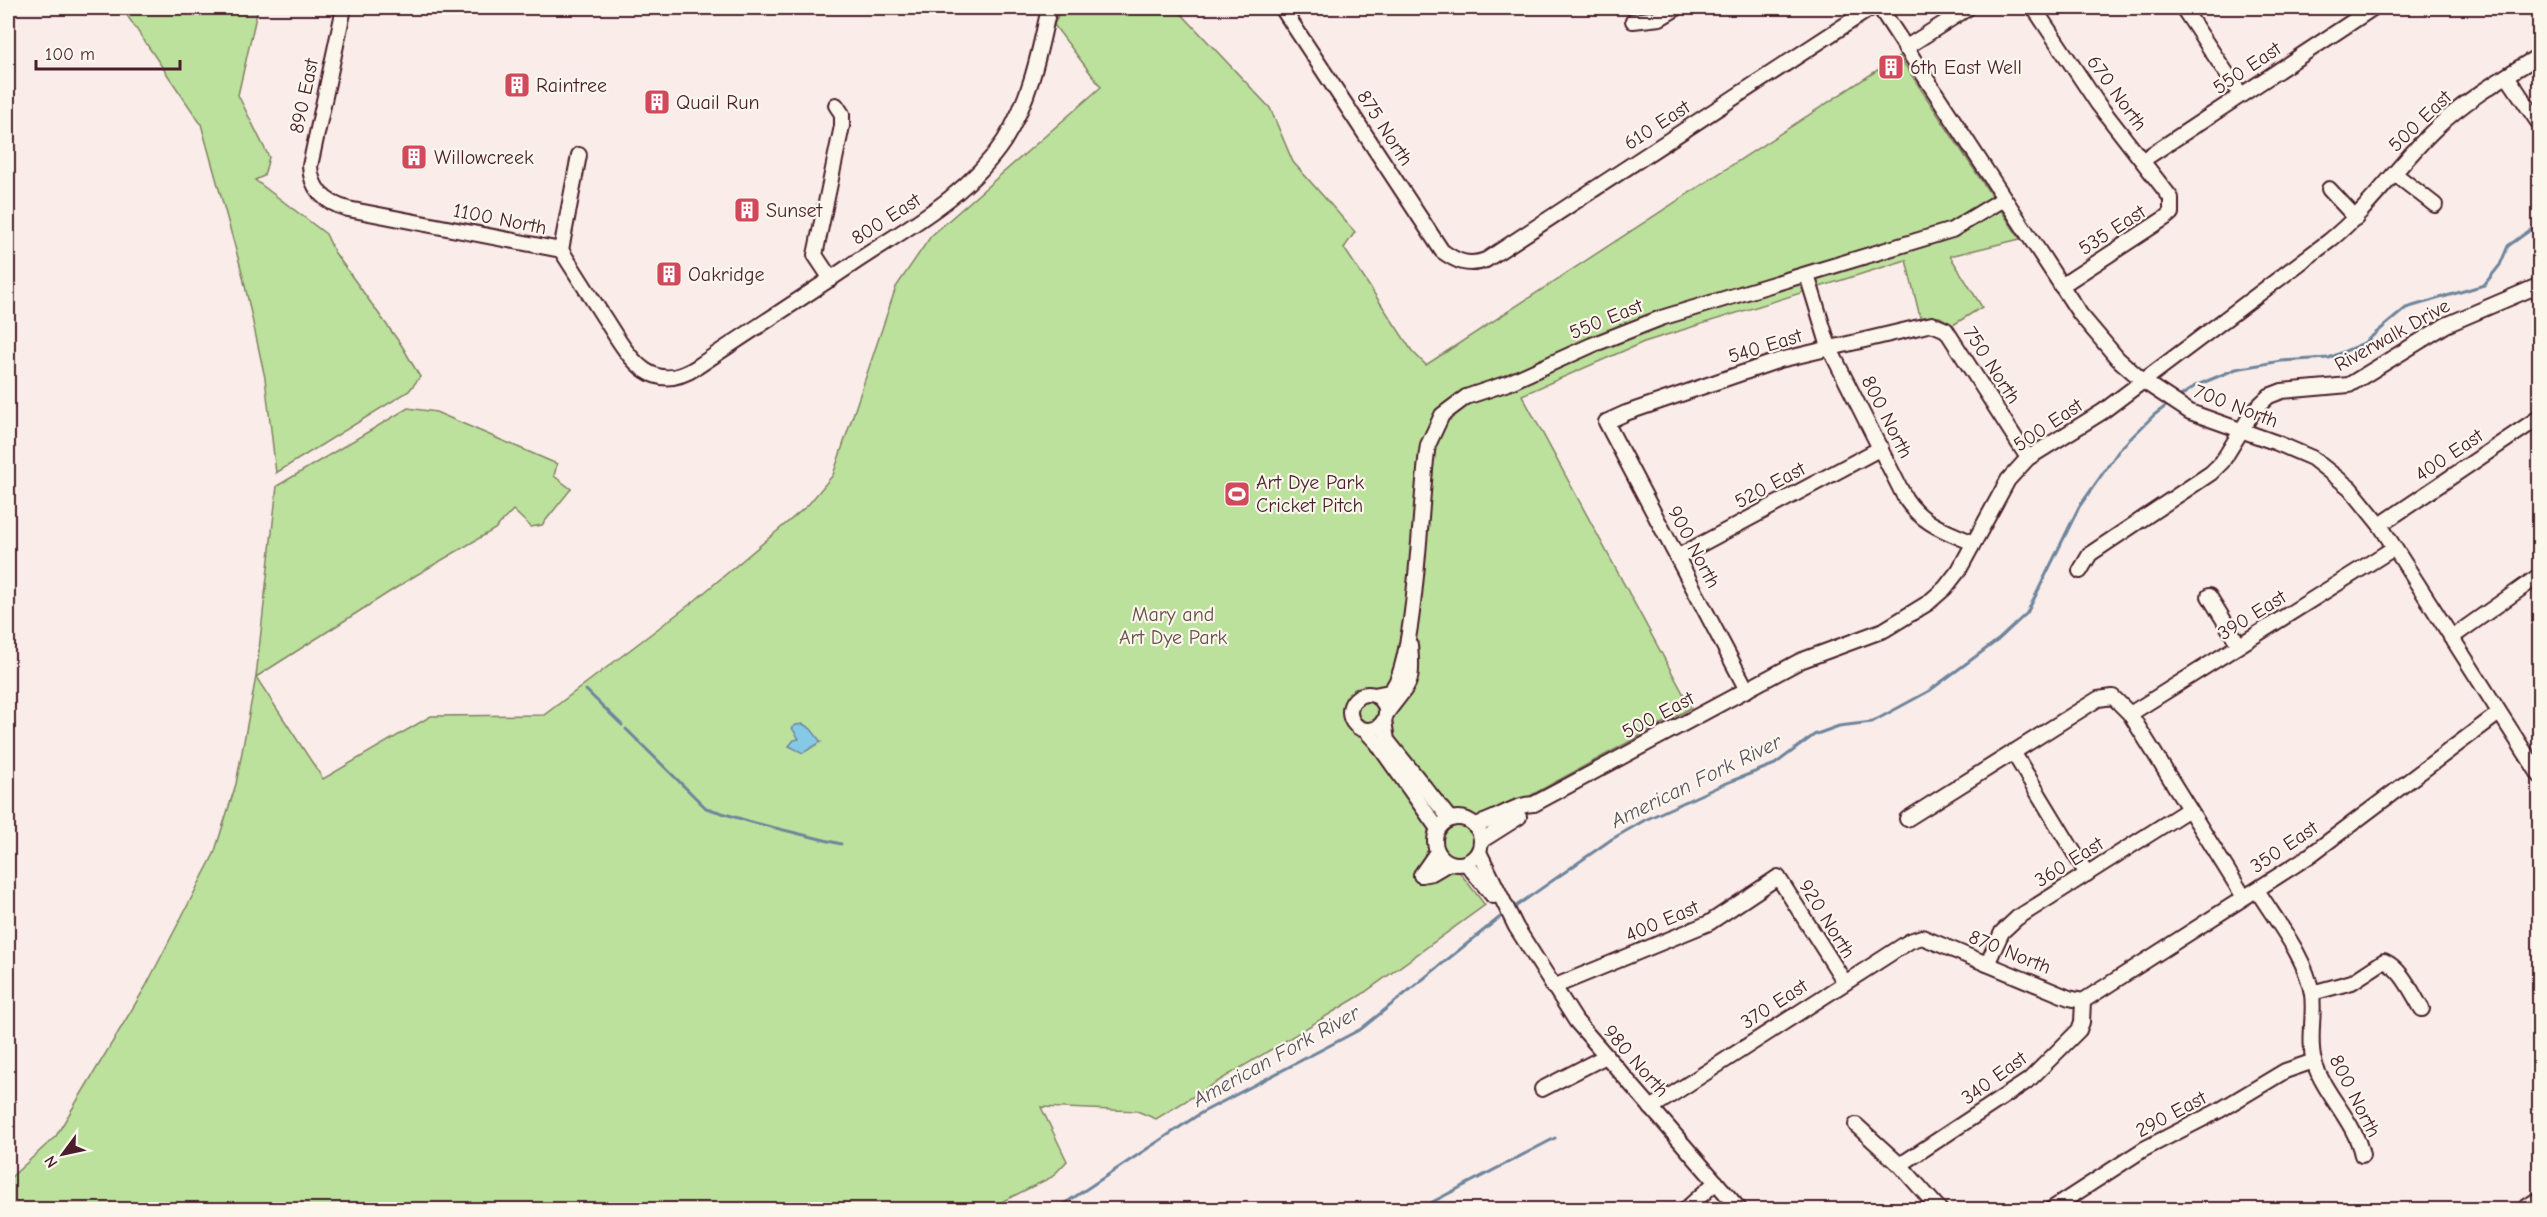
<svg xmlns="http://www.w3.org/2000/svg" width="2547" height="1217" viewBox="0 0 2547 1217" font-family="'Comic Neue',sans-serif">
<rect width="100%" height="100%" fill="#faece9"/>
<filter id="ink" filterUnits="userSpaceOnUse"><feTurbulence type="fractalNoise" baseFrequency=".0167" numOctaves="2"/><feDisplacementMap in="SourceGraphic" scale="12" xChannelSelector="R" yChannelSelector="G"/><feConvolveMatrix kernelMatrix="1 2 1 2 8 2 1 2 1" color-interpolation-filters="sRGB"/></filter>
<g filter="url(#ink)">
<g fill="#bbe19c" stroke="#828064" stroke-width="1.5">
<polygon points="122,8 258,8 238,95 269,157 264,176 255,180 326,234 335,253 402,346 420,377 409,391 276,473 265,378 242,272 201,124"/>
<polygon points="1061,8 1176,8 1270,108 1293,162 1355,232 1344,248 1412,351 1426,365 1899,56 2020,239 1950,256 1982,307 1953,325 1940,317 1920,317 1906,260 1644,342 1522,395 1691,708 1491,817 1457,869 1485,905 1361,995 1156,1119 1137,1111 1041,1107 1067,1161 1052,1177 987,1209 8,1210 8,1180 56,1136 146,986 214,854 236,784 256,677 277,486 408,408 436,412 557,464 554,476 571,489 542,525 531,527 513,510 495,529 413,577 256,677 323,779 431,716 544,715 693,602 808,505 833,475 896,287 931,236 1101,87 1054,25"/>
</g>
<polygon fill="#86c9e7" stroke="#6e859c" stroke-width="1.5" points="803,724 811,729 821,742 803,753 789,746 794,740 799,739 792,728 796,725"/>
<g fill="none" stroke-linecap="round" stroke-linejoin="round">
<g stroke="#6e859c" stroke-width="3">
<polyline points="2178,398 2195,386 2236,369 2281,361 2329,358 2364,343 2406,308 2484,285 2500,265 2508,246 2540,223"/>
<polyline points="586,690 622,725"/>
<polyline points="626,729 706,808 751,822 841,844"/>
<polyline points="1512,909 1612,839 1645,820 1724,784 1775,764 1814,735 1839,726 1872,722 1929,691 1998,640 2027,613 2079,507 2120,449 2154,415 2170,403"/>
<polyline points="1055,1210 1201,1113 1361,1029 1504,914"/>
<polyline points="1417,1210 1555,1138"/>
</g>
<defs>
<g id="minor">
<path d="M344,8l-34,158c1,24 16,37 38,43l213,41c14,22 28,44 42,66 23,35 45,83 94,51 53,-36 107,-70 160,-106 53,-35 111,-66 147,-120 26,-41 35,-87 45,-133"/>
<path d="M1282,8l160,243c14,10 26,16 44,9l385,-252"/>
<polyline points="1880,8 2080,314 2118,359 2143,381 2190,412 2277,443 2312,458 2350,488 2380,525 2540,776"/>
<polyline points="2034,8 2098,104 2171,198 2171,213 2165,218 2061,286"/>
<polyline points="2183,8 2241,95"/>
<polyline points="1633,21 1660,18 1677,8"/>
<polyline points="1905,48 1968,8"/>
<polyline points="2507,76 2540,125"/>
<polyline points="2143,160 2373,8"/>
<polyline points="2395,174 2435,205"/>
<polyline points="2329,189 2356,218"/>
<polyline points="561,250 579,155"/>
<path d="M1807,275l22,72 76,151c17,26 41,33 68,45"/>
<polyline points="831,279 815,255 842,126 842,114 836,105"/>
<polyline points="2380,525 2540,417"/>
<polyline points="1677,557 1881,448"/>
<polyline points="2080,571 2090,554 2211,473 2222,462 2254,410 2269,396 2282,391 2349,385 2446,325 2540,285"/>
<polyline points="2209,596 2239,645"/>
<polyline points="2451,638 2540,575"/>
<polyline points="1747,690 1606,422 1626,413 1780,360 1932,324 1946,330 2028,458"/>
<circle cx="1368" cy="712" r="18"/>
<path d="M1374,695l15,-3c28,-22 31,-203 39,-247l14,-30 24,-18 42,-14 84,-38 69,-27 291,-88 51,-31"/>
<path d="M1386,714c23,-32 28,-27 24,-69"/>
<polyline points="2130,714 2394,548"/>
<polyline points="1384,721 1387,740 1450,819"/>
<polyline points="1365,730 1377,743 1438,829"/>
<polyline points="2013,752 2087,874"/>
<circle cx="1458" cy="841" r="23"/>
<polyline points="1907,819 2098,699 2113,697 2130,714 2244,897"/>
<path d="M1474,825c21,-4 40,-21 60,-21l266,-143 84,-31 44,-27 17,-15 14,-18 49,-90 20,-22 74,-46 227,-171c40,-32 68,-75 105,-111 31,-30 69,-52 106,-75"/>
<polyline points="1481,841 1519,817"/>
<polyline points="1479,852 1516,927 1576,1021 1740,1210"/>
<polyline points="1466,863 1493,896"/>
<polyline points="1421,875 1432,873 1449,863"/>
<polyline points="1421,875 1437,852"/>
<path d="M2257,890c19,31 49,67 55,104 3,22 -4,46 2,68 11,34 41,59 48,93"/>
<polyline points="1987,964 2002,932 2017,918 2189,809"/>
<polyline points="1553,987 1709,923 1778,877 1844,981"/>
<path d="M2312,993l40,-11 32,-21c18,8 28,32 38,48"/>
<polyline points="2083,1001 2309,856 2499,713"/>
<polyline points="1542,1089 1606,1056"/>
<polyline points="1651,1108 1910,941 1922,937 2069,998 2083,1001"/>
<polyline points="1856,1125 1900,1165 1940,1210"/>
<polyline points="1900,1165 2029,1080 2079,1030 2082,1022 2083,1001"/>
<polyline points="1685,1210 1716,1182"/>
<polyline points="2050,1210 2144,1149 2220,1110 2285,1071 2314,1061"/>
<polyline points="2522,1210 2540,1198"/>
</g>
</defs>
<use href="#minor" stroke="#4a1f2b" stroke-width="18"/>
<use href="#minor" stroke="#fbf7ec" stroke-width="14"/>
</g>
</g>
<defs>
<symbol id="building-square" viewBox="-11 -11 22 22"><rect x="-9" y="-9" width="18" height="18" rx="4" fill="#d1495b" stroke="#fbf7ec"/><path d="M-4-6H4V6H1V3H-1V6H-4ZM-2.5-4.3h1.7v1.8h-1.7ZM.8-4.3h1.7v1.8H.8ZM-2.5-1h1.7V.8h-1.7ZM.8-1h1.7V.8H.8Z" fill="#fff"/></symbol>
<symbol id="stadium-square" viewBox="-11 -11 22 22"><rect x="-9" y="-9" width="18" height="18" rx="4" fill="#d1495b" stroke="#fbf7ec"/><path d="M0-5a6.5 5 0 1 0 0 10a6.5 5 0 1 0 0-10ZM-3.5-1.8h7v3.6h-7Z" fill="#fff"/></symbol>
</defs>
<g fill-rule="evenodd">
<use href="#building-square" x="1876" y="52" width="30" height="30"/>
<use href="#building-square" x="502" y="70" width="30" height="30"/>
<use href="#building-square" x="642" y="87" width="30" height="30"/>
<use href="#building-square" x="399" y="142" width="30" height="30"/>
<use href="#building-square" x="732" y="195" width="30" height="30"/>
<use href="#building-square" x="654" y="259" width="30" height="30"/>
<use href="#stadium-square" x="1222" y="479" width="30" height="30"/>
</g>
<g text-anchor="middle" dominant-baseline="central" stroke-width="4.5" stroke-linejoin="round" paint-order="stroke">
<g font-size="20" fill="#4a1f2b" stroke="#fbf7ec" text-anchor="start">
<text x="1910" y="67">6th East Well</text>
<text x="536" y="85">Raintree</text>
<text x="676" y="102">Quail Run</text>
<text x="434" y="157">Willowcreek</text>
<text x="766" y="210">Sunset</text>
<text x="688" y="274">Oakridge</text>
<text x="1256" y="482">Art Dye Park<tspan x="1256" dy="23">Cricket Pitch</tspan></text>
</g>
<g font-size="20" fill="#4a1f2b" stroke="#fbf7ec">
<text transform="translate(2247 68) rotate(-34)">550 East</text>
<text transform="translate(2117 93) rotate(54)">670 North</text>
<text transform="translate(304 96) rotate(-78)">890 East</text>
<text transform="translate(2420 121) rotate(-44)">500 East</text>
<text transform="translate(1657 125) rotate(-33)">610 East</text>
<text transform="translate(1385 128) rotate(57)">875 North</text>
<text transform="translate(500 219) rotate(11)">1100 North</text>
<text transform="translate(886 219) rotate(-33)">800 East</text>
<text transform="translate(2112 230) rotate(-33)">535 East</text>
<text transform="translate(1606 319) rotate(-22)">550 East</text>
<text transform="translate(2392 335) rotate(-29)">Riverwalk Drive</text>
<text transform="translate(1765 346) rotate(-17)">540 East</text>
<text transform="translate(1992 365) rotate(57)">750 North</text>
<text transform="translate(2236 406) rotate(21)">700 North</text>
<text transform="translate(1887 417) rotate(63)">800 North</text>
<text transform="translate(2048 425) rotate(-34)">500 East</text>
<text transform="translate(2449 455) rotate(-34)">400 East</text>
<text transform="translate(1770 485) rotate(-28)">520 East</text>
<text transform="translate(1694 547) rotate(62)">900 North</text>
<text transform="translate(2252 615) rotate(-32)">390 East</text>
<text transform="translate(1658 715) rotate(-28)">500 East</text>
<text transform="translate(2284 847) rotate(-34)">350 East</text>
<text transform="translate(2069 862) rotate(-32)">360 East</text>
<text transform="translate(1827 919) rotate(58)">920 North</text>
<text transform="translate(1662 921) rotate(-23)">400 East</text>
<text transform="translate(2010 952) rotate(22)">870 North</text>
<text transform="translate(1774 1004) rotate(-33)">370 East</text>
<text transform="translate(1636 1061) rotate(49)">980 North</text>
<text transform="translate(1994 1078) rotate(-36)">340 East</text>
<text transform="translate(2355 1096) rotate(63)">800 North</text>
<text transform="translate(2171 1114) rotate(-28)">290 East</text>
</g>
<g font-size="20" fill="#665047" stroke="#fbf7ec">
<text x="1173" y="614">Mary and<tspan x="1173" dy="23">Art Dye Park</tspan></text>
</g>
<g font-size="21" font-style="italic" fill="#5c5263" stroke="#fbf7ec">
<text transform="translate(1696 781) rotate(-26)">American Fork River</text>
<text transform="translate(1276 1056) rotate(-29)">American Fork River</text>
</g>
</g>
<rect width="2547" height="1217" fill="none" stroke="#fbf7ec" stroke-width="30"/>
<rect x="15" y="15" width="2517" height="1187" fill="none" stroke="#4a1f2b" stroke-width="2" filter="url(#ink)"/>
<g transform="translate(63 1154) rotate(237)" stroke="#fbf7ec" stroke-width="4.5" paint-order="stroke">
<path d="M0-4.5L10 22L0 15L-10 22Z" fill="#4a1f2b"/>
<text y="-9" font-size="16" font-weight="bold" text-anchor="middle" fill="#4a1f2b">N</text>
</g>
<path d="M36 60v9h144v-9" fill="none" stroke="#4a1f2b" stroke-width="3"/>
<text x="45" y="60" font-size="18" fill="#4a1f2b" stroke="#fbf7ec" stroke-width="4.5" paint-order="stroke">100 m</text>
</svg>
